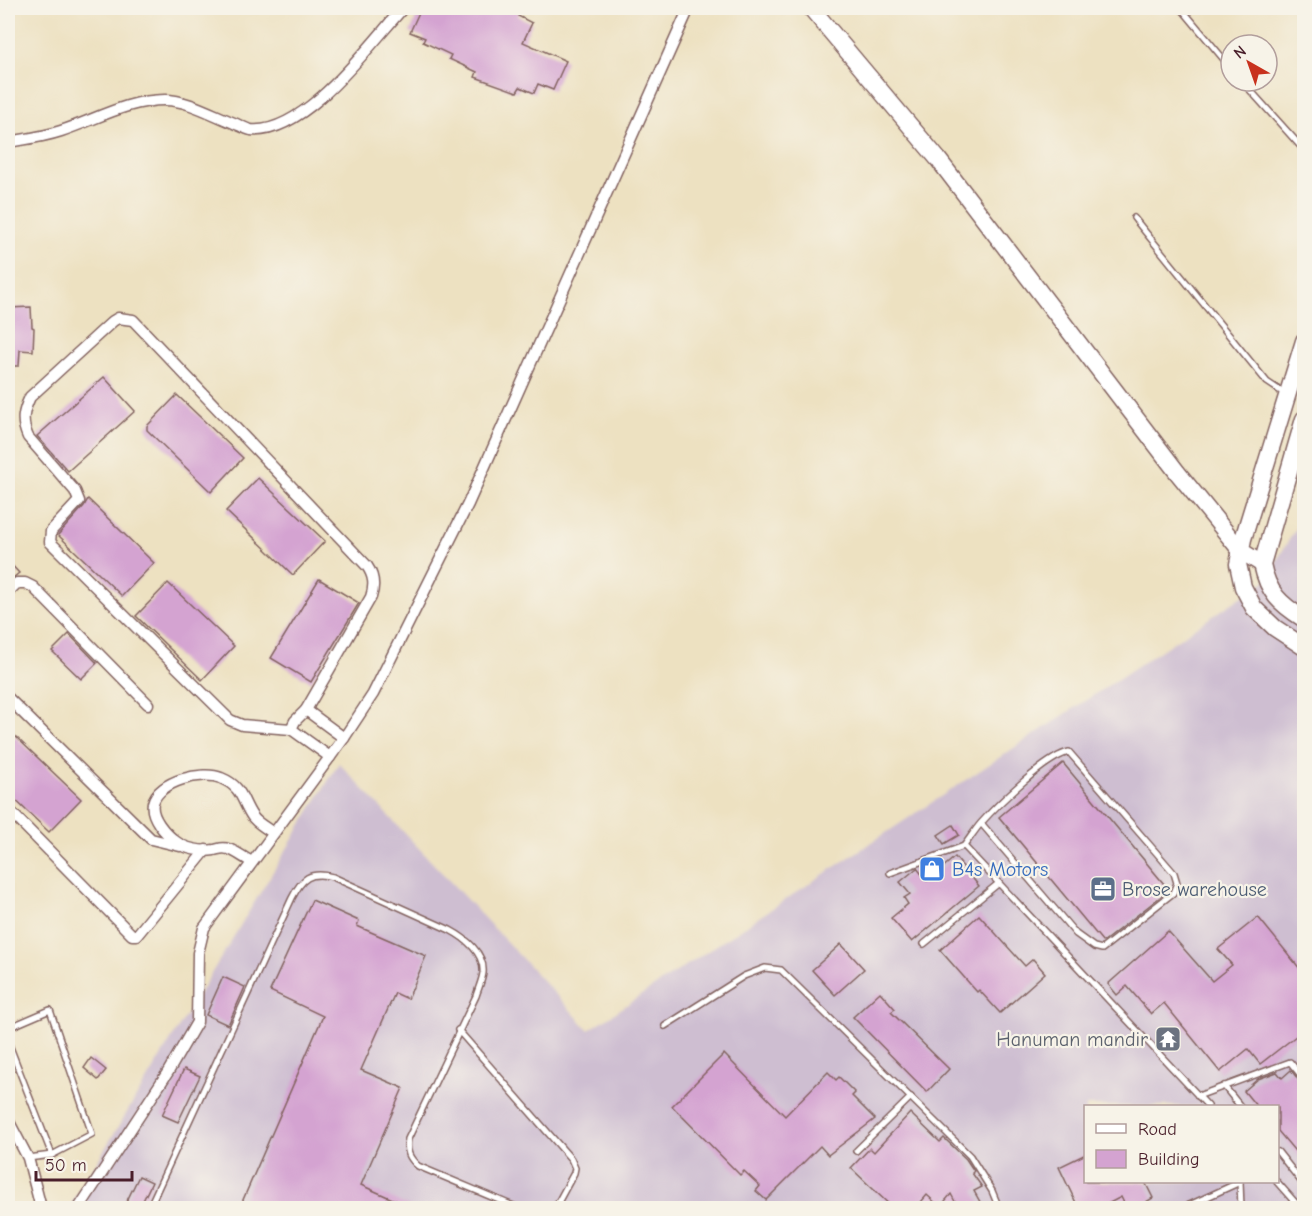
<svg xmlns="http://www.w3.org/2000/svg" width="1312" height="1216" viewBox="0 0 1312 1216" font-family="'Comic Neue',sans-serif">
<rect width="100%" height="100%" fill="#f7f3e8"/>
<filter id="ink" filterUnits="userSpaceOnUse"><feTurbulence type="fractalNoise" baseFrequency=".0167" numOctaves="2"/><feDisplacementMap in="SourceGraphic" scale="12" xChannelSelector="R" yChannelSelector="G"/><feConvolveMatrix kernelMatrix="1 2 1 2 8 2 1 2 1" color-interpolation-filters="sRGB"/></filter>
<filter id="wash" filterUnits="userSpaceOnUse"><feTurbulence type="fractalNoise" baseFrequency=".008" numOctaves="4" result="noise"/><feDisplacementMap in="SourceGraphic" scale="24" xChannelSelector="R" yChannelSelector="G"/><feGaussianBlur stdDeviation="1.35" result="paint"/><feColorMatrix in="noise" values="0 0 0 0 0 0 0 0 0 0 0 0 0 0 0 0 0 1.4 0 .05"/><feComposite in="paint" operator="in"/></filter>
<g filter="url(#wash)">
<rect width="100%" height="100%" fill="#ede1c1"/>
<path fill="#cebed1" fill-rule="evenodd" d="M1304,515v693h-1235l270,-445 250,267 675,-448zM1086,1106h192v76h-192z"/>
<g id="blocks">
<g fill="#d4a3d1">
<polygon points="421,8 522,8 518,16 532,23 523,42 566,61 553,90 538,84 534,93 520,87 517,92 475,77 477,72 449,59 451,55 423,42 425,38 410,32"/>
<polygon points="31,307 32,327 34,328 33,351 20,350 19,366 8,366 8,308"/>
<polygon points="104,377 135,411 68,471 37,436"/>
<polygon points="177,395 243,458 211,492 147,430 147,426"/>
<polygon points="258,478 325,541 293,575 226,511"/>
<polygon points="88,499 154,563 122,596 58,535 84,506"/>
<polygon points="8,561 19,573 8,582"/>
<polygon points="319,579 359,603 311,682 271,658"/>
<polygon points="168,583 234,646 202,680 136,616"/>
<polygon points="69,634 97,663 81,679 52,651"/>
<polygon points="15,736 81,799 49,832 8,793 8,743"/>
<polygon points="1063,763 1169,890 1103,942 999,817"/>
<polygon points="953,825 959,835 944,844 938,835"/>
<polygon points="955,857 979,886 912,942 891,918 908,904 904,898 910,894 900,882 917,868 927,881"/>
<polygon points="312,900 359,921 357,926 426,956 408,999 395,993 361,1070 403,1088 361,1185 415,1209 239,1209 323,1016 270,991"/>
<polygon points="979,915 1025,966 1033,959 1045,973 1000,1013 979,990 977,992 940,950"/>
<polygon points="1258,917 1305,975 1305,1029 1260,1064 1248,1049 1220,1072 1164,1003 1151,1014 1127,986 1117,995 1108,984 1168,931 1212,981 1232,965 1218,949"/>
<polygon points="841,944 864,969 835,995 812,970"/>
<polygon points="223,977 245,987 228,1025 206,1015"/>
<polygon points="880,992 895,1009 891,1012 949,1069 927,1092 853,1017"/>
<polygon points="724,1054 785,1116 828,1072 836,1080 839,1077 855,1093 852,1096 875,1119 828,1155 820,1146 766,1200 756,1191 760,1186 744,1171 740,1175 672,1106"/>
<polygon points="91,1058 106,1070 98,1080 84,1068"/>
<polygon points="184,1069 200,1076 178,1122 162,1115"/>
<polygon points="1291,1070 1300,1082 1305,1084 1305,1163 1278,1131 1278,1107 1257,1107 1244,1091 1258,1079 1277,1072 1282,1078"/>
<polygon points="910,1113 940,1142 944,1138 966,1159 974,1171 972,1173 982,1187 974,1191 984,1209 959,1209 951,1194 940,1207 927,1195 915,1209 894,1209 851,1168 870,1148 874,1152"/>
<polygon points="1086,1154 1086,1182 1145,1182 1153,1198 1134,1209 1127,1209 1121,1197 1098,1209 1079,1209 1059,1167"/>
<polygon points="139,1176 152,1182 139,1209 123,1209"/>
</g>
</g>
</g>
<g filter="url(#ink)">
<use href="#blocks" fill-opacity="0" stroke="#836360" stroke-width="1.5"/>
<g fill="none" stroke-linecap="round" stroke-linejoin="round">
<defs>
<g id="lane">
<polyline points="1181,8 1231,68"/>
<polyline points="1242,81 1304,150"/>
<polyline points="1134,218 1267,382 1285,394"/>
<path d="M964,846c6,-8 11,-16 17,-23 17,-19 65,-66 88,-71l105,121 3,10 -4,10 -71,56 -8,-2 -18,-13 -95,-111"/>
<polyline points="890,873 964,846 1208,1106"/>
<polyline points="924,944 999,883"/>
<polyline points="665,1026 744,976 765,968 781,970 970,1156 992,1191 999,1208"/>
<polyline points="8,1028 50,1010 92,1134 52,1155 28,1158"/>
<polyline points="458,1030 571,1159 575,1168 574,1173 555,1208"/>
<polyline points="8,1042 52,1155"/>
<polyline points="1224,1086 1240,1106"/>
<polyline points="1198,1096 1290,1062 1304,1079"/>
<polyline points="856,1151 911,1097"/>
<polyline points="1278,1152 1304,1185"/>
<polyline points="1240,1182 1241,1208"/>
<polyline points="1277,1182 1300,1208"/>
<path d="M149,1208l143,-310c10,-20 18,-27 41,-21l117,53c15,8 35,23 33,43 -1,8 -5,16 -7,23l-68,143c-2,12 1,19 10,27l100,42"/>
<polyline points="1183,1208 1240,1182"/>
</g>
<g id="street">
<path d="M8,142c18,-3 35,-5 53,-11 34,-11 67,-31 104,-31 23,0 48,15 69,23 5,2 12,6 17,7 54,5 119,-86 152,-122"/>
<path d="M118,318l15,2 234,246c7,10 8,19 4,31l-65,113 -11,11 -4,8 -49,-4 -12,-5 -180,-178 1,-11 28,-30 -4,-10 -47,-54c-7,-16 -5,-25 2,-40l83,-76z"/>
<polyline points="8,592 17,583 25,583 33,587 148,704"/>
<polyline points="8,698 151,839 180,846"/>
<polyline points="306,710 344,738"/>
<polyline points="291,729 330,757"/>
<polyline points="8,809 132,935 137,935 206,850"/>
<path d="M252,862c-8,-4 -16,-11 -24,-13 -5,-2 -9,0 -14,1 -12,2 -29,-1 -39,-9 -10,-8 -25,-24 -22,-38 5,-22 50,-33 68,-25 22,9 20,22 31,38 4,7 15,12 21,17"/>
<polyline points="8,1120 28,1158 41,1208"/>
<polyline points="79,1208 168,1072 197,1022 198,953 204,928 344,738 373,694 468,504 689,8"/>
</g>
<g id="secondary">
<polyline points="811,8 938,159 1177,472 1241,551 1262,564"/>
<polyline points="1304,341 1243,539 1238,564 1243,587 1254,608 1275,628 1304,647"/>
<path d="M1304,419l-42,145c6,29 18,40 42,55"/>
</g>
</defs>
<use href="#lane" stroke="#836360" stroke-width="8"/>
<use href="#street" stroke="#836360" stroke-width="13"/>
<use href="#secondary" stroke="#836360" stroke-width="19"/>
<use href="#lane" stroke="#fff" stroke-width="5"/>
<use href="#street" stroke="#fff" stroke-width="10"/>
<use href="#secondary" stroke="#fff" stroke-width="16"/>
</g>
</g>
<defs>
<symbol id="shop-square" viewBox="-11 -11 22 22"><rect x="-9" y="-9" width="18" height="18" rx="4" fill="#3f7fe0" stroke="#f7f3e8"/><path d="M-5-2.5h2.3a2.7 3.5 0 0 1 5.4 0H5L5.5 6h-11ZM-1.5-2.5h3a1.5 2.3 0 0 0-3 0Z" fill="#fff"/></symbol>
<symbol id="office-square" viewBox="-11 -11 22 22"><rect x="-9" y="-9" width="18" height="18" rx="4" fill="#5c6f8a" stroke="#f7f3e8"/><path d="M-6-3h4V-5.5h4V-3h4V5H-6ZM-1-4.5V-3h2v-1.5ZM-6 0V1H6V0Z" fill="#fff"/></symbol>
<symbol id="temple-square" viewBox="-11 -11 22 22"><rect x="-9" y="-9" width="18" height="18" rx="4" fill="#6b7280" stroke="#f7f3e8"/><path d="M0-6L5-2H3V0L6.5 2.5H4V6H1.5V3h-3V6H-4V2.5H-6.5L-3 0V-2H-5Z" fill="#fff"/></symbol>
</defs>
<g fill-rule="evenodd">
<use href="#shop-square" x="917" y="854" width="30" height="30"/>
<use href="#office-square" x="1088" y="874" width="30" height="30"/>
<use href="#temple-square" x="1153" y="1024" width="30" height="30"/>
</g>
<g text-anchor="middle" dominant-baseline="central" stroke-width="4.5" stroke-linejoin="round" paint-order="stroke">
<g font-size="20" fill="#366cbe" stroke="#f7f3e8" text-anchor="start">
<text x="952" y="869">B4s Motors</text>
</g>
<g font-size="20" fill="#4e5e75" stroke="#f7f3e8" text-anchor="start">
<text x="1122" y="889">Brose warehouse</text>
</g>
<g font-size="20" fill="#5b616d" stroke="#f7f3e8" text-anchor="end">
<text x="1148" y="1039">Hanuman mandir</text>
</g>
</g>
<rect width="1312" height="1216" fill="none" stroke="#f7f3e8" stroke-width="30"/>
<rect x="1084" y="1105" width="195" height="78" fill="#f7f3e8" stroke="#b29e9c" stroke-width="1.5"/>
<rect x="1096" y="1124" width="30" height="9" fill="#ffffff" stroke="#b29e9c" stroke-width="1.5"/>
<text x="1138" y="1135" font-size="18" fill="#4a1f2b">Road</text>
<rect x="1096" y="1150" width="30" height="18" fill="#d4a3d1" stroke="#b29e9c" stroke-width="1.5"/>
<text x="1138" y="1165" font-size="18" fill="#4a1f2b">Building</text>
<g transform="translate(1249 63) rotate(320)"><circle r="28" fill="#f7f3e8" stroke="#b29e9c" stroke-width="1.5"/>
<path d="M0-4.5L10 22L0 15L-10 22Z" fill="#c8321e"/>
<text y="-9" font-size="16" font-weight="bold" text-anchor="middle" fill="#4a1f2b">N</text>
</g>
<path d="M36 1171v9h96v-9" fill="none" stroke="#4a1f2b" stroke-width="3"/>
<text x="45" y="1171" font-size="18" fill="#4a1f2b" stroke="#f7f3e8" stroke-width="4.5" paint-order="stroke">50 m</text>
</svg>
